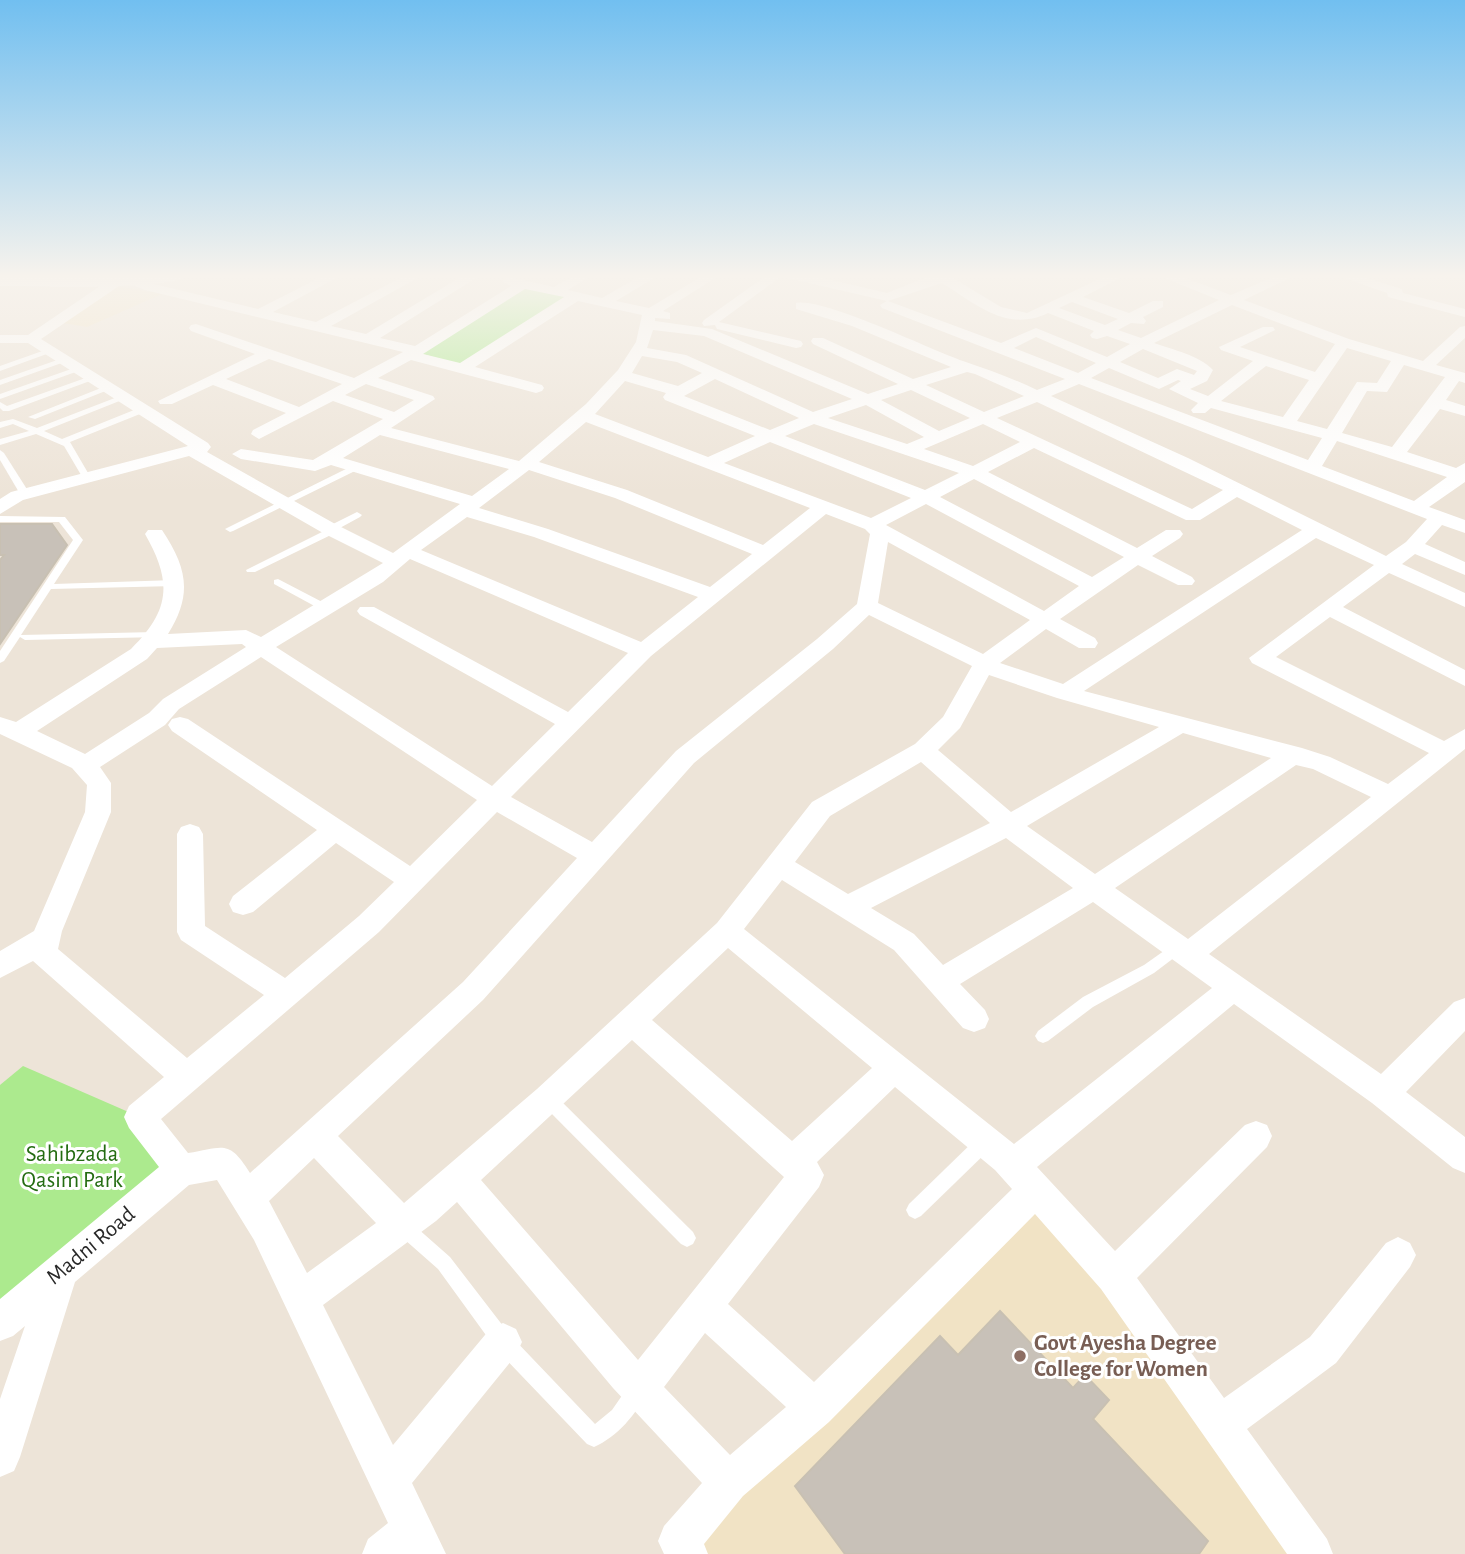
<svg xmlns="http://www.w3.org/2000/svg" width="1465" height="1554" viewBox="0 0 1465 1554" font-family="'Alegreya Sans',sans-serif">
<rect width="100%" height="100%" fill="#ede4d8"/>
<g fill="#f1e3c5">
<polygon points="113,285 162,294 87,327 57,322"/>
<polygon points="1035,1190 1312,1554 687,1554"/>
</g>
<g fill="#acea8e">
<polygon points="527,285 570,296 462,365 419,353"/>
<polygon points="23,1066 140,1117 181,1170 0,1323 0,1085"/>
</g>
<g fill="#c8c1b8" stroke="#c8c0b2" stroke-width="2">
<polygon points="0,524 52,524 67,545 0,644 0,560 4,555 0,555"/>
<polygon points="1000,1311 1073,1388 1085,1375 1109,1400 1093,1419 1208,1541 1199,1554 845,1554 795,1486 940,1336 958,1355"/>
</g>
<g fill="none" stroke-linecap="round" stroke-linejoin="round">
<g fill="#fff" fill-rule="evenodd">
<polygon points="48,349 55,351 0,371 0,366"/>
<polygon points="63,358 70,360 0,385 0,380"/>
<polygon points="77,367 84,369 0,399 0,394"/>
<polygon points="91,376 98,378 9,411 3,411 0,408 0,402 7,406"/>
<polygon points="106,386 113,388 35,419 28,417"/>
<polygon points="120,396 127,398 44,431 62,439 139,408 145,408 145,412 70,442 91,478 90,480 84,480 64,446 36,434 0,445 0,439 29,431 13,424 0,428 0,422 13,419 37,428"/>
<polygon points="0,450 4,453 30,494 28,496 25,497 20,494 0,460"/>
<polygon points="356,464 359,465 359,469 233,531 230,532 225,529"/>
<polygon points="357,512 362,515 360,517 338,529 337,532 255,572 247,572 246,570 326,530 327,527"/>
<polygon points="0,516 65,517 83,540 54,584 175,580 180,583 175,586 51,589 21,635 156,632 161,635 160,637 25,640 20,637 4,661 0,663 0,651 73,540 59,522 0,522"/>
<polygon points="278,579 328,605 329,607 324,610 320,609 274,584 274,580"/>
<polygon points="1178,941 1183,943 1185,947 1183,951 1154,973 1093,1007 1048,1041 1043,1043 1038,1041 1035,1036 1038,1031 1083,997 1144,965"/>
<polygon points="548,1092 554,1094 693,1232 696,1238 693,1244 687,1247 681,1244 542,1104 540,1099 542,1094"/>
<polygon points="985,1134 991,1136 993,1142 991,1148 921,1216 915,1219 909,1216 906,1210 909,1204 979,1136"/>
<path d="M402,1217l6,3 42,37 60,78 85,89 17,-14 18,-26 7,-3 7,3 3,7c-10,23 -30,46 -53,56l-7,-3 -91,-95 -58,-80 -42,-37 -3,-6 3,-6z"/>
</g>
<g fill="#fff" fill-rule="evenodd">
<path d="M325,275h17l-69,37 43,10 90,-47h17l-92,51 35,8 98,-59h17l-101,63 35,8 96,-60 -9,-5 7,-4 45,10 21,-12h17l-24,15 34,8 40,-23h17l-43,26 33,7 55,-33h16l-57,36 7,2v6l-15,-1v3l57,8 156,65 30,-10 -85,-40 -2,-3 2,-3h10l90,41 38,-12 -99,-41 -56,-17v-6c27,-6 135,47 167,58 26,9 49,17 74,29l28,-11 -183,-71 -2,-3 7,-4 -100,-23 -2,-3h25l77,18 45,-18h16l53,32 26,6 81,-38h18l-43,22 46,16 24,-12h10v6l-20,10 3,4 -2,3 -13,-1 -13,7 23,8 78,-38 -62,-25h20l54,20 47,-20h18l-52,25 105,39 74,22 37,-34 5,-1v12l-29,27 29,8v10l-6,-2 -13,19 19,6v10l-25,-7 -33,43 49,16 9,-5v19l-36,25 36,13v13l-23,-8 -17,19 40,18v13l-50,-21 -13,10 63,29v14l-76,-34 -46,34 122,63v16l-135,-69 -54,40 168,84 21,-12v20l-256,205 172,120 73,-72 11,-4v33l-59,61 59,45v36l-12,-5 -81,-65 -138,-99 -197,163 78,84 130,-126 11,-4 11,4 5,11 -5,11 -130,131 87,120 86,-61 76,-94 12,-6 12,6 6,12 -6,12 -74,96 -89,66 80,110 6,15h-46l-186,-265 -66,-75 -206,208 -86,74 -39,48 4,10h-44l-6,-13 6,-15 38,-43 -89,-95 -156,-186 -21,19 -113,84 70,140 97,-116 13,-6 13,6 6,13 -6,13 -104,128 34,71h-84l6,-15 20,-16 -134,-283 -37,-60 -28,5 -114,97 -55,175 -6,14 -14,6v-78l25,-73 -12,10 -13,5v-42l159,-132 -30,-39 -5,-11 5,-11 35,-29 -131,-116 -33,17v-27l34,-20 51,-119 2,-27 -15,-17 -72,-34v-17l16,5 115,-73c40,-39 41,-68 14,-115l3,-4h14c25,38 31,64 6,104l78,-4 15,7 122,-74 -60,-30 -134,-77 -166,44 -23,14v-15l11,-7 177,-46 -160,-103h-28v-8h28l81,-55h10v6l-78,53 167,104 3,4 -4,5 130,73 56,28 67,-49 -129,-39 -16,6 -74,-12 -9,-5 9,-5 72,11 70,-41 -50,-18 -74,38 -8,-5 2,-4 33,-17 -73,-28 -41,19h-12l-2,-3 97,-47 -64,-23 -2,-3 2,-3 5,-1 158,54 49,-26 -258,-62 -10,-4v-9h10l9,7 104,25zM942,283c34,21 65,50 106,30l46,18 -4,4 2,3 5,1 10,-3 23,8 -23,13 -71,-29 -35,15 -113,-42zM525,289l39,8 -104,66 -37,-9zM578,301l64,14 -6,27 -18,28 -32,34 -67,57 -128,-33 44,-29 -2,-3 -55,-18 33,-18 125,33 6,-2 2,-3 -2,-3 -67,-18zM1072,302l46,17 -13,6 -46,-17zM1232,305l103,39 -20,28 -75,-25 35,-17 -2,-3h-10l-44,20 2,3 32,11 -45,35 -18,-7 17,-8 6,-11c-14,-15 -40,-20 -59,-27zM653,330l51,6 148,63 -39,13 -127,-57 -39,-7zM1036,337l60,26 -18,10 -64,-25zM1347,348l44,13 -14,22 -20,-1 -30,47 -30,-8zM1143,349l54,22 -3,4 -17,-6 -19,9 -38,-16zM642,356l35,6 25,11 -24,13 -46,-13zM269,359l73,25 -43,23 -73,-28zM1404,365l41,12 -53,70 -50,-14 25,-42 20,1zM1266,366l43,14 -26,37 -62,-16zM1109,368l50,21 19,-9 3,1 -12,8 29,14 -7,7 2,3h12l6,-5 111,30 -14,22 -217,-82zM967,372l8,2 49,22 -40,16 -58,-27zM715,379l84,39 -29,12 -86,-34zM625,381l41,12 -3,4 2,3 90,36 -47,21 -113,-43zM366,384l48,16 -20,12 -49,-17zM1079,384l348,135 -21,23 -20,14 -198,-98 -137,-62zM911,390l59,28 -31,13 -58,-31zM1037,402l186,88 -31,19 -195,-91zM866,405l58,32 -17,7 -79,-26zM586,422l224,86 -47,37 -136,-55 -88,-28zM814,424l145,49 -34,17 -140,-54zM983,424l37,18 -47,24 -49,-17zM380,435l129,34 -37,27 -129,-38zM1337,441l110,36 -33,24 -92,-35zM770,442l141,56 -40,20 -147,-55zM1034,448l152,72h14l37,-23 65,33 -239,154 -63,-21 46,-34 33,19h16l3,-5 -3,-5 -35,-19 78,-54 40,20h14l3,-4 -3,-4 -40,-21 28,-18 3,-4 -3,-4h-14l-29,18 -149,-76zM529,470l86,28 137,56 -42,33 -162,-58 -69,-21zM974,479l150,78 -32,20 -152,-80zM926,504l153,82 -35,25 -158,-86zM826,514l39,15 5,5 -13,70 -40,35 -141,112 -84,91 -81,-45 140,-141zM467,517l67,20 164,60 -57,45 -220,-92zM1316,538l58,27 -125,93 3,5 177,90 -41,31 -58,-27 -28,-9 -218,-57zM888,542l142,78 -47,34 -105,-51zM410,559l218,94 -60,59 -194,-105h-14l-3,4 3,4 195,109 -63,62 -216,-139 107,-65zM869,615l103,51 -29,51 -28,27 -103,58 -95,121 -180,166 -133,114 -66,-67 145,-136 211,-237 139,-114zM242,644l4,3 -83,52 -14,14 -64,41 -48,-23 110,-72 10,-11zM261,657l216,143 -67,66 -222,-147 -8,-2 -8,2 -4,6 4,6 145,99 -84,66 -4,8 4,8 10,3 10,-3 83,-69 58,39 -35,34 -74,62 -80,-52 -2,-92 -4,-7 -9,-3 -9,3 -4,7v98l4,8 83,55 -77,63 -129,-109 4,-18 49,-119v-29l-11,-16 65,-42 14,-16zM989,675l68,23 102,29 -148,85 -73,-62 22,-22zM1183,733l88,25 -176,116 -68,-48zM921,762l69,61 -142,71 -53,-32 35,-46zM1296,765l17,4 58,28 -183,142 -73,-51zM497,812l80,46 -114,124 -213,191c-21,-34 -26,-26 -62,-20l-27,-34 218,-187zM1006,838l67,50 -130,77 -29,-31 -43,-26zM782,880l112,70 69,78 11,4 11,-4 4,-9 -4,-9 -25,-26 133,-82 119,86 -198,156 -270,-215zM728,948l144,120 -80,73 -140,-121zM632,1040l152,137 -146,183 -157,-180zM895,1087l100,83 17,19 -198,193 -86,-78 91,-117 5,-12 -7,-13zM314,1158l62,65 -69,50 -38,-72zM705,1333l81,74 -56,48 -66,-68z"/>
<polygon points="767,275 783,275 719,322 801,341 803,344 801,347 796,348 717,329 715,325 704,326 702,323 704,320"/>
<polygon points="1336,275 1357,275 1402,289 1403,293 1465,309 1465,317 1388,297 1387,293"/>
</g>
<path fill="#fff" fill-rule="evenodd" d="M189,275c-15,16 -159,11 -189,11v-10z"/>
</g>
<linearGradient id="sky" x2="0" y2="1"><stop stop-color="#71bff0"/><stop offset="0.56" stop-color="#f7f3ed"/><stop offset="1" stop-color="#f7f3ed" stop-opacity="0"/></linearGradient>
<rect width="1465" height="493" fill="url(#sky)"/>
<circle fill="#8d6e63" stroke="#fff" stroke-width="2.5" cx="1020" cy="1356" r="7"/>
<g text-anchor="middle" dominant-baseline="central" stroke-width="6" stroke-linejoin="round" paint-order="stroke">
<g font-size="23" fill="#246c12" stroke="#fff">
<text x="72" y="1154">Sahibzada<tspan x="72" dy="26">Qasim Park</tspan></text>
</g>
<g font-size="23" fill="#282828" stroke="#fff">
<text transform="translate(91 1246) rotate(-40)">Madni Road</text>
</g>
<g font-size="23" font-weight="bold" fill="#785e54" stroke="#fff" text-anchor="start">
<text x="1034" y="1343">Govt Ayesha Degree<tspan x="1034" dy="26">College for Women</tspan></text>
</g>
</g>
</svg>
